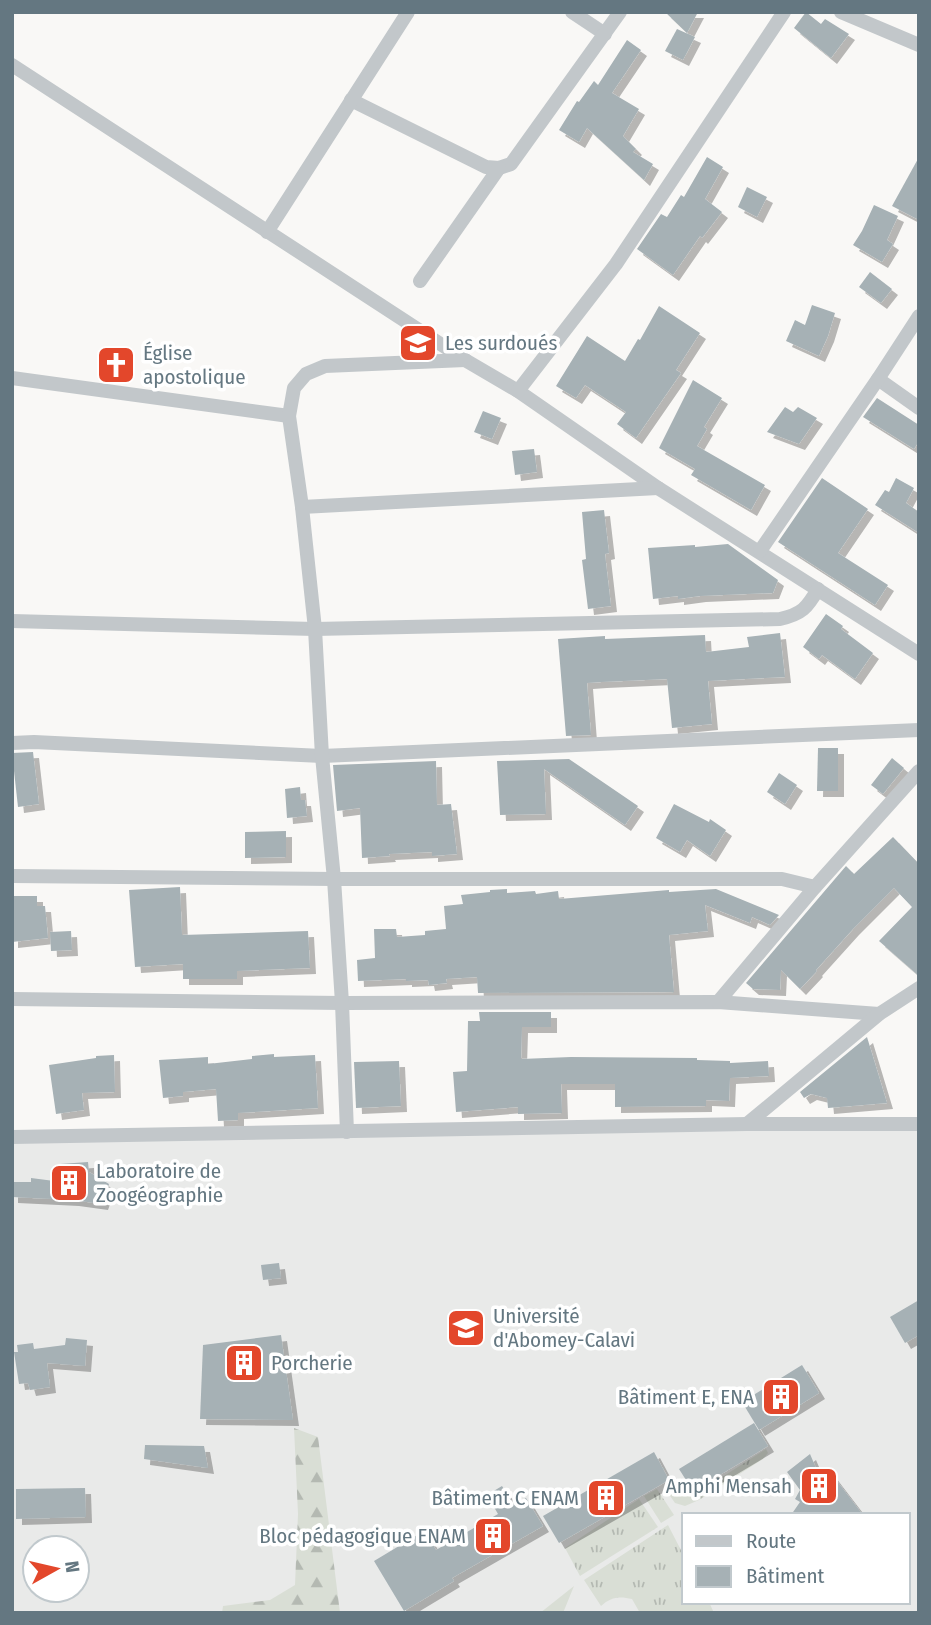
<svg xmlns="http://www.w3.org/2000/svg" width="931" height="1625" viewBox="0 0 931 1625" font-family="'Fira Sans Condensed',sans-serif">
<defs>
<pattern id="grass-tufts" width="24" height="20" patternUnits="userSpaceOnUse" patternTransform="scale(1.75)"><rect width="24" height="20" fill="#d9ded5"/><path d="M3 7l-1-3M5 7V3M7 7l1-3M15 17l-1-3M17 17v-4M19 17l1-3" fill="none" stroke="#b4b9b2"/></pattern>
<pattern id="forest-firs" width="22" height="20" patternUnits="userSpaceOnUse" patternTransform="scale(1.75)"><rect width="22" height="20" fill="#d9ded5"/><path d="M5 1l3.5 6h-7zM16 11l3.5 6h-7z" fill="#b4b9b2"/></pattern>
<filter id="shadow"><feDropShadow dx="6" dy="6" stdDeviation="0" flood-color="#0004"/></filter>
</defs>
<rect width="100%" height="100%" fill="#f9f8f6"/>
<path fill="#e9eae9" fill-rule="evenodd" d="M919,1128v485h-907v-472zM684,1515h224v87h-224zM35,1548h42v42h-42z"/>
<g fill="url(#grass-tufts)">
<polygon points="766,1449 768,1453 763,1459 699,1500 685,1506 675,1503 666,1490 679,1478 691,1497"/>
<polygon points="657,1489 674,1515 661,1523 644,1496"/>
<polygon points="639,1499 658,1527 580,1576 565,1548"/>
<path d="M668,1525l16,31v46h25l5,11h-74l-8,-14c-13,-3 -21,-2 -31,7l-17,-26z"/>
<polygon points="574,1586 563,1613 540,1613"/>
</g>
<polygon fill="url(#forest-firs)" points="294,1428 318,1437 340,1613 222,1613 223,1606 270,1600 295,1585 298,1514"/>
<g fill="#a6b1b5" filter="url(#shadow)">
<polygon points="665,12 698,12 687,33"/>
<polygon points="806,12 821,24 825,19 849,34 831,58 794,28"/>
<polygon points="677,29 695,37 683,60 665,51"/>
<polygon points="627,40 641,50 612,93 639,109 623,136 636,149 633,152 653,164 644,180 587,128 579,142 559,130 577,101 579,102 594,81 598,85"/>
<polygon points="707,157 723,167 705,199 722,212 702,238 700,236 673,275 637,249 661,214 667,217 681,195 684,197"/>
<polygon points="919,157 919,220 892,206"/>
<polygon points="747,187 767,197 757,217 738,207"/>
<polygon points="874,205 898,216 887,240 893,244 882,262 853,245 862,231"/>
<polygon points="870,272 892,289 881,303 859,287"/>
<polygon points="812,305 835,313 828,336 819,356 786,341 795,320 805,325"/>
<polygon points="659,306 700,333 676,370 681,373 636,438 617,424 626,412 585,385 576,398 556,386 587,336 625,361 638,339 640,340"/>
<polygon points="693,380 722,398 704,427 707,429 697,446 765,485 751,510 691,475 695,469 659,448"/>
<polygon points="877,398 919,425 919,441 914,449 863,417"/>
<polygon points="785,407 793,412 798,407 817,418 799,444 767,432"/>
<polygon points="483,411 501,418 492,439 474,432"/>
<polygon points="534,449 537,472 515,475 512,451"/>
<polygon points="822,478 868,509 838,553 888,585 875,605 778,542"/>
<polygon points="896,478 914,488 906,503 919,512 919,533 875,505 885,490 889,492"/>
<polygon points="604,510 609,553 605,554 611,606 588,609 582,560 586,559 582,512"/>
<polygon points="728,544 778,580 773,593 700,596 678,599 678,596 653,599 648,548 695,545 695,547"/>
<polygon points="826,614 843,626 841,629 873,653 855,679 822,655 819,659 803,647"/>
<polygon points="780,633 785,677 708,681 712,724 672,728 667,679 601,682 587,683 591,735 566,736 558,639 605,636 605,639 705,635 706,652 749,647 747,637"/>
<polygon points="818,748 838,748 838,791 817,791"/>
<polygon points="33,752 39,804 18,807 12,753"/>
<polygon points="892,758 904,768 883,794 871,785"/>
<polygon points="569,759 638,806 625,825 544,769 546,814 500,815 497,761"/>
<polygon points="436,761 437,805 451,804 457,854 432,856 432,852 389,854 390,856 362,858 360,808 337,811 333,765"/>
<polygon points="779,773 797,785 785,804 767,792"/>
<polygon points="300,787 301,800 305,800 307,816 287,818 285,789"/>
<polygon points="674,804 709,822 710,819 726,830 710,856 687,840 680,852 656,838"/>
<polygon points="286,831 286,857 245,858 245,832"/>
<polygon points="893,837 919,864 919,976 879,941 912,907 894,888 853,929 816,970 817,971 800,989 781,970 780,990 753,989 746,983 846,866 854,874"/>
<polygon points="180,887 182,935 308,931 310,968 237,971 237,979 183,979 183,964 135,967 129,890"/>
<polygon points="507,889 507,893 535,891 536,894 558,891 559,899 669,890 669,892 716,889 779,915 770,925 752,917 750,923 705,905 708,931 669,935 674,992 478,993 477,977 446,979 447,983 429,985 428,980 406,981 406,979 358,981 357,960 375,958 374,929 396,929 397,937 425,935 425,931 446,929 444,906 463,904 461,895 490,892 490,890"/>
<polygon points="12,896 37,896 37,906 45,906 48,938 12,942"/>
<polygon points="71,931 72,950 51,951 50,932"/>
<polygon points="479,1012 551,1012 551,1027 522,1027 521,1059 571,1057 697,1058 697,1060 730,1061 730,1063 768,1061 769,1076 730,1078 729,1101 706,1100 706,1106 615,1107 615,1084 561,1084 562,1113 518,1114 518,1107 456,1112 453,1072 467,1071 468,1021 480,1021"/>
<polygon points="867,1037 887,1103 828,1108 827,1098 811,1094 804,1098 800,1092"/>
<polygon points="274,1054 274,1057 315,1055 318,1108 238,1113 238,1120 218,1121 216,1089 183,1092 183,1096 163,1098 159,1060 208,1057 208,1064 252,1059 252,1056"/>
<polygon points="114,1055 115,1092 82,1093 84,1110 56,1114 49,1065 96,1058 96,1056"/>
<polygon points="399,1061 401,1106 356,1108 354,1062"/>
<polygon points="88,1162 89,1172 109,1184 102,1204 73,1200 12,1197 12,1182 31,1182 31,1178 62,1182 60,1164"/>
<polygon points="279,1263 281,1278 263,1280 261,1265"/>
<polygon points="919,1300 919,1335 905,1343 890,1317"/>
<polygon points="281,1335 293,1420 200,1419 203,1345"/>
<polygon points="66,1338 87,1340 85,1366 47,1363 50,1387 30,1390 28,1383 19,1384 14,1352 18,1352 17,1345 33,1343 34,1349 65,1345"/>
<polygon points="802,1365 819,1393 759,1430 742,1402"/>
<polygon points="754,1423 768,1446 693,1491 679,1469"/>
<polygon points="145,1445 204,1446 208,1468 144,1459"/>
<polygon points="654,1452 669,1480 559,1543 543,1516"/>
<polygon points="810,1454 822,1482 830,1472 863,1515 791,1515 800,1502 795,1499 800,1490 787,1472"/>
<polygon points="502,1486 514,1505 526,1498 543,1526 452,1578 454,1581 404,1611 374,1561 424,1531 436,1550 498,1514 487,1495"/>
<polygon points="85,1488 86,1517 16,1519 16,1489"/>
</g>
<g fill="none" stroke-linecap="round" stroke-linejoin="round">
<g stroke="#c2c7ca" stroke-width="14">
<polyline points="572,12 605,34"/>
<polyline points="841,12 919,45"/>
<polyline points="12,65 465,360 518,391 658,488 919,654"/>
<polyline points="351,100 486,167 499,168 511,164 620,12"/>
<polyline points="267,232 408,12"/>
<polyline points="420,281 499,168"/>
<polyline points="12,378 289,416"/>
<polyline points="878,379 919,408"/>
<polyline points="518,391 616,264 784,12"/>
<polyline points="302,507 658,488"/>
<polyline points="760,551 878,379 919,316"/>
<path d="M12,621l303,8 465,-10c22,-5 27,-11 38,-30"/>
<polyline points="12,743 34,742 322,756 919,730"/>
<polyline points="12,876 334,879 782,879 815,887"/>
<polyline points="12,999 342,1003 718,1002 879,1014"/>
<polyline points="718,1002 815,887 919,771"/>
<polyline points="747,1124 879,1014 919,988"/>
<polyline points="347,1132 342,1003 334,879 322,756 315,629 302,507 289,416 294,388 306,374 325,366 465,360"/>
<polyline points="12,1137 747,1124 919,1124"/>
</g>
</g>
<defs>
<symbol id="school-square" viewBox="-11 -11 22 22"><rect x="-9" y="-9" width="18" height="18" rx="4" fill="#e3472b" stroke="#fff"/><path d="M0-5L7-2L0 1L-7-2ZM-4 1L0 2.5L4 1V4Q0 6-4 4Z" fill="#fff"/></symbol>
<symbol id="church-square" viewBox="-11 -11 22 22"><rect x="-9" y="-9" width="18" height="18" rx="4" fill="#e3472b" stroke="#fff"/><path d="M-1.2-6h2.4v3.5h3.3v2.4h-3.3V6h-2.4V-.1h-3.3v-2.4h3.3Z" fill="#fff"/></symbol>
<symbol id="building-square" viewBox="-11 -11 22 22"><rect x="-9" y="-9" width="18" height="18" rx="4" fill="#e3472b" stroke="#fff"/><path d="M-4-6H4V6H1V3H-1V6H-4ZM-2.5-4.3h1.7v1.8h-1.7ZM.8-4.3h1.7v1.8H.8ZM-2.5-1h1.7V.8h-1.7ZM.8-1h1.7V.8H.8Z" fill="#fff"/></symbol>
<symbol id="university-square" viewBox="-11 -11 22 22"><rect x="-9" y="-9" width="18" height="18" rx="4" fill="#e3472b" stroke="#fff"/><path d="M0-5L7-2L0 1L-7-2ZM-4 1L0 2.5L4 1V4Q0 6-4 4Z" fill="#fff"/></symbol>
</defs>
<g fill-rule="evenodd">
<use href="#school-square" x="396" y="321" width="44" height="44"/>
<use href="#church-square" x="94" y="343" width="44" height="44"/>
<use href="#building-square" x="47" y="1161" width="44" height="44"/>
<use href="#university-square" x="444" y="1306" width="44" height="44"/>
<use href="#building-square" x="222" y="1341" width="44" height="44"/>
<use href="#building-square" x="759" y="1375" width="44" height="44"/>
<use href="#building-square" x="797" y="1464" width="44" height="44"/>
<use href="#building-square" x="584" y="1476" width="44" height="44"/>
<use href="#building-square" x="471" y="1514" width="44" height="44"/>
</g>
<g text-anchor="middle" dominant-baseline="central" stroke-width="7" stroke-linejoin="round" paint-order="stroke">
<g font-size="21" fill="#647781" stroke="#fff" text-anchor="start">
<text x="445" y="343">Les surdoués</text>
<text x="143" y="353">Église<tspan x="143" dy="24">apostolique</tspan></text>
<text x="96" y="1171">Laboratoire de<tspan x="96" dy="24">Zoogéographie</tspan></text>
<text x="493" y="1316">Université<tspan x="493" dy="24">d'Abomey-Calavi</tspan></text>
<text x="271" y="1363">Porcherie</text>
<text x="754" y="1397" text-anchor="end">Bâtiment E, ENA</text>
<text x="792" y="1486" text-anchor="end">Amphi Mensah</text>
<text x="579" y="1498" text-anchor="end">Bâtiment C ENAM</text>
<text x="466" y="1536" text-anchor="end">Bloc pédagogique ENAM</text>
</g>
</g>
<rect width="931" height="1625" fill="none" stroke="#647781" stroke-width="28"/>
<rect x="682" y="1513" width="228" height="91" fill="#ffffff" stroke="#c1c9cd" stroke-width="2"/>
<rect x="696" y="1536" width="35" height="10" fill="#c2c7ca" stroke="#c1c9cd" stroke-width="2"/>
<text x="746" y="1548" font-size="21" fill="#647781">Route</text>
<rect x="696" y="1566" width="35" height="21" fill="#a6b1b5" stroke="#c1c9cd" stroke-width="2"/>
<text x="746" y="1583" font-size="21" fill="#647781">Bâtiment</text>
<g transform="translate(56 1569) rotate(82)"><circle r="33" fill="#ffffff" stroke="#c1c9cd" stroke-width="2"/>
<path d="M0-5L12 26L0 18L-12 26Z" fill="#e3472b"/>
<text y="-10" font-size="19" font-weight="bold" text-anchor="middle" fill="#647781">N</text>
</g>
</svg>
